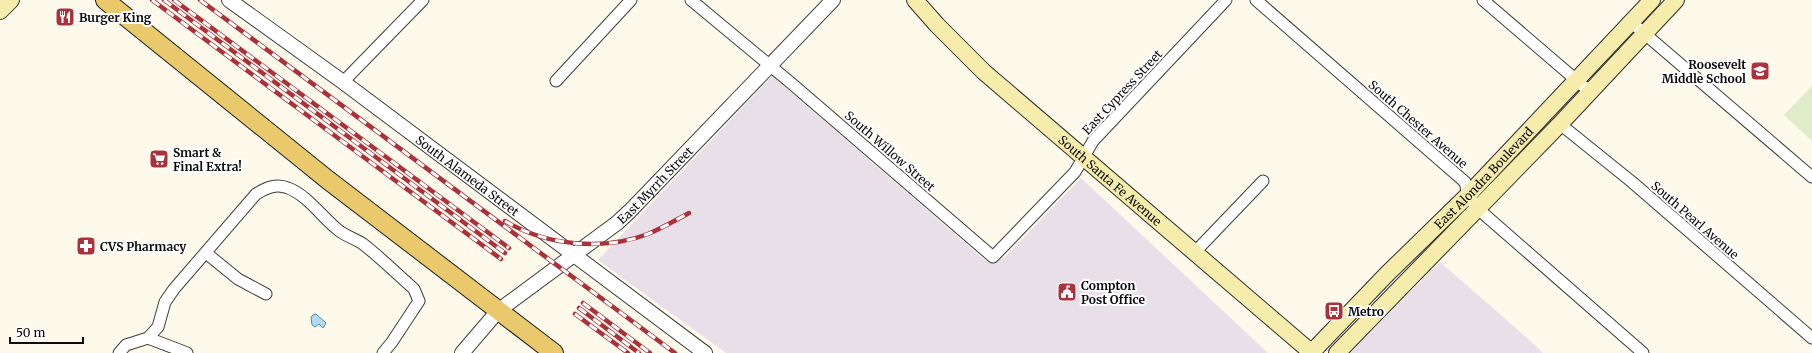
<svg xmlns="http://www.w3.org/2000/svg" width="1812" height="353" viewBox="0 0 1812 353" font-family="Merriweather,serif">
<rect width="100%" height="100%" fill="#fdf9eb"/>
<g fill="#e8dfe9">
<polygon points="772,76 986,261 1003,259 1081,178 1268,353 726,353 598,260"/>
<polygon points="1440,262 1526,337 1543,353 1350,353"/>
</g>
<polygon fill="#e0ebc9" points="1812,86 1812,141 1784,115"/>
<polygon fill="#b4daef" stroke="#4390be" points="316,314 326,323 323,328 319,324 315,327 312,325 311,317 313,315"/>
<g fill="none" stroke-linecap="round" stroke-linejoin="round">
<defs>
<g id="minor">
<polyline points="691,0 791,83 993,257 1075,172 1093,141 1226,0"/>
<polyline points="1256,0 1465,182 1468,195 1477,208 1643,353"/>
<polyline points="1483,0 1589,91"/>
<polyline points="1631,22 1812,177"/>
<polyline points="556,81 631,0"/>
<polyline points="343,82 423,0"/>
<polyline points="1560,124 1632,182 1812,338"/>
<polyline points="1195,252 1263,181"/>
<polyline points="206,253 238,279 266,294"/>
<polyline points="148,338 187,353"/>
<path d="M119,353l7,-8 22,-7 10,-11 7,-25 9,-13 82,-95c10,-6 20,-11 32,-6 19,7 33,28 49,41 7,7 18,9 26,15 18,14 34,30 51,45l5,12 -27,41 -9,11"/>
</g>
<g id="tertiary">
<path id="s1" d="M229,0l114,82 362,271"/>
<path id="s2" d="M462,353l36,-42 119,-88 13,-12 203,-211"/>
</g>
<g id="secondary">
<path id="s3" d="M915,0l22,25 47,47 328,281"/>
<polyline points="0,11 11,0"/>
<path id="s4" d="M1311,353l76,-79 81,-79 184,-195"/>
<polyline points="1337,353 1560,124 1676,0"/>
</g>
<polyline id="primary" points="105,0 328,180 554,353"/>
</defs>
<use href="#minor" stroke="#3e3e3e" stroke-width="13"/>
<use href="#tertiary" stroke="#3e3e3e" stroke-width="16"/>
<use href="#secondary" stroke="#2d2d2d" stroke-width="18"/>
<use href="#primary" stroke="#1c1c1c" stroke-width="20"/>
<use href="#minor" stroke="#fff" stroke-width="11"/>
<use href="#tertiary" stroke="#fff" stroke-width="14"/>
<use href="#secondary" stroke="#f6ecac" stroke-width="16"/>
<use href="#primary" stroke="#eac96d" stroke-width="18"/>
<defs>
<g id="rail">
<polyline points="152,0 501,259"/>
<polyline points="164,0 505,253"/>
<polyline points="174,0 509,248"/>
<polyline points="200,0 675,353"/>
<path d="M505,221c42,25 98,30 143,13 14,-6 28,-14 41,-21"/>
<polyline points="583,303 650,353"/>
<polyline points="579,308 639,353"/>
<polyline points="575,314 628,353"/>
</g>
</defs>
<use href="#rail" stroke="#ab323b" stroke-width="4.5"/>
<use href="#rail" stroke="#fff" stroke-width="3" stroke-dasharray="9" stroke-linecap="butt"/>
</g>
<defs>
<symbol id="restaurant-square" viewBox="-11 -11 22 22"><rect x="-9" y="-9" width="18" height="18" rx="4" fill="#ab323b" stroke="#fff"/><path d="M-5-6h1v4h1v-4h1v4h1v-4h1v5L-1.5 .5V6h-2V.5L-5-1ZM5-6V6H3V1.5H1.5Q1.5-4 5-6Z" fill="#fff"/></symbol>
<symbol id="school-square" viewBox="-11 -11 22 22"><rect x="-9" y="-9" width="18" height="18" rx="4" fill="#ab323b" stroke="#fff"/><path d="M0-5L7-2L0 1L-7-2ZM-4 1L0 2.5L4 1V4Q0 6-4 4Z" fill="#fff"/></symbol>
<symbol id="supermarket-square" viewBox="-11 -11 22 22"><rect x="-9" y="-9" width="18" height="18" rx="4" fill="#ab323b" stroke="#fff"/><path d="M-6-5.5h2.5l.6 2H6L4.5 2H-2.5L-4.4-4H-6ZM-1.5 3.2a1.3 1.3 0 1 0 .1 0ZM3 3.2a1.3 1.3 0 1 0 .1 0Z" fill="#fff"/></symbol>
<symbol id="pharmacy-square" viewBox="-11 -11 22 22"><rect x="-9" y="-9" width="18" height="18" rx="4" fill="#ab323b" stroke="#fff"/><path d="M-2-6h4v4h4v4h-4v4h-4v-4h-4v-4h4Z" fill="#fff"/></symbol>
<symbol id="civic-square" viewBox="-11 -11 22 22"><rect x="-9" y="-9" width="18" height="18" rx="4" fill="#ab323b" stroke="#fff"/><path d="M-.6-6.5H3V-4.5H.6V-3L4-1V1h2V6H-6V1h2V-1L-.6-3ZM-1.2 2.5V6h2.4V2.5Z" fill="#fff"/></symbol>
<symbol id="bus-square" viewBox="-11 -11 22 22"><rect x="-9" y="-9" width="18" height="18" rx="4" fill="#ab323b" stroke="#fff"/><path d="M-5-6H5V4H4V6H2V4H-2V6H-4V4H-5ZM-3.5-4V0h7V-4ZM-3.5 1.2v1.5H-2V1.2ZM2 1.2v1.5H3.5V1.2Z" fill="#fff"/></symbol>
</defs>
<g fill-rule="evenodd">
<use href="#restaurant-square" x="54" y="6" width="22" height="22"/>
<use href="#school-square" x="1749" y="60" width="22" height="22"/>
<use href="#supermarket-square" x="148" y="148" width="22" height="22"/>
<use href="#pharmacy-square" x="75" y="235" width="22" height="22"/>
<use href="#civic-square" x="1056" y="281" width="22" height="22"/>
<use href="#bus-square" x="1323" y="300" width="22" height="22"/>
</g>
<g text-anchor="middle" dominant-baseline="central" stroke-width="4" stroke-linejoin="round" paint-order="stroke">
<g font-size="12" font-weight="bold" fill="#0b0b0b" stroke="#fff" text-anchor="start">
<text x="79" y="17">Burger King</text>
<text x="1746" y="64" text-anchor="end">Roosevelt<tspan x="1746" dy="14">Middle School</tspan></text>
<text x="173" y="152">Smart &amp;<tspan x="173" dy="14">Final Extra!</tspan></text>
<text x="100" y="246">CVS Pharmacy</text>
<text x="1081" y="285">Compton<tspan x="1081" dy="14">Post Office</tspan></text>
<text x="1348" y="311">Metro</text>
</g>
<g font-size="12" fill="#0b0b0b" stroke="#fff">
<text transform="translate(1122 92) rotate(-47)">East Cypress Street</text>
<text transform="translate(1418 124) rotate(41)">South Chester Avenue</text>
<text transform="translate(890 151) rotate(41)">South Willow Street</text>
<text stroke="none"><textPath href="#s1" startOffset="296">South Alameda Street</textPath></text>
<text stroke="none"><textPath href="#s4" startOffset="246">East Alondra Boulevard</textPath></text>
<text stroke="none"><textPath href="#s3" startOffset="266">South Santa Fe Avenue</textPath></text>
<text stroke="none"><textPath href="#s2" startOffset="257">East Myrrh Street</textPath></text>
<text transform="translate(1695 220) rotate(41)">South Pearl Avenue</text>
</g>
</g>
<path d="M10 337v6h73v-6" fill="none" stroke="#0b0b0b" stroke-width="2"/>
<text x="16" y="337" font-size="12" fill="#0b0b0b" stroke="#ffffff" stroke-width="3" paint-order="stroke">50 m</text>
</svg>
